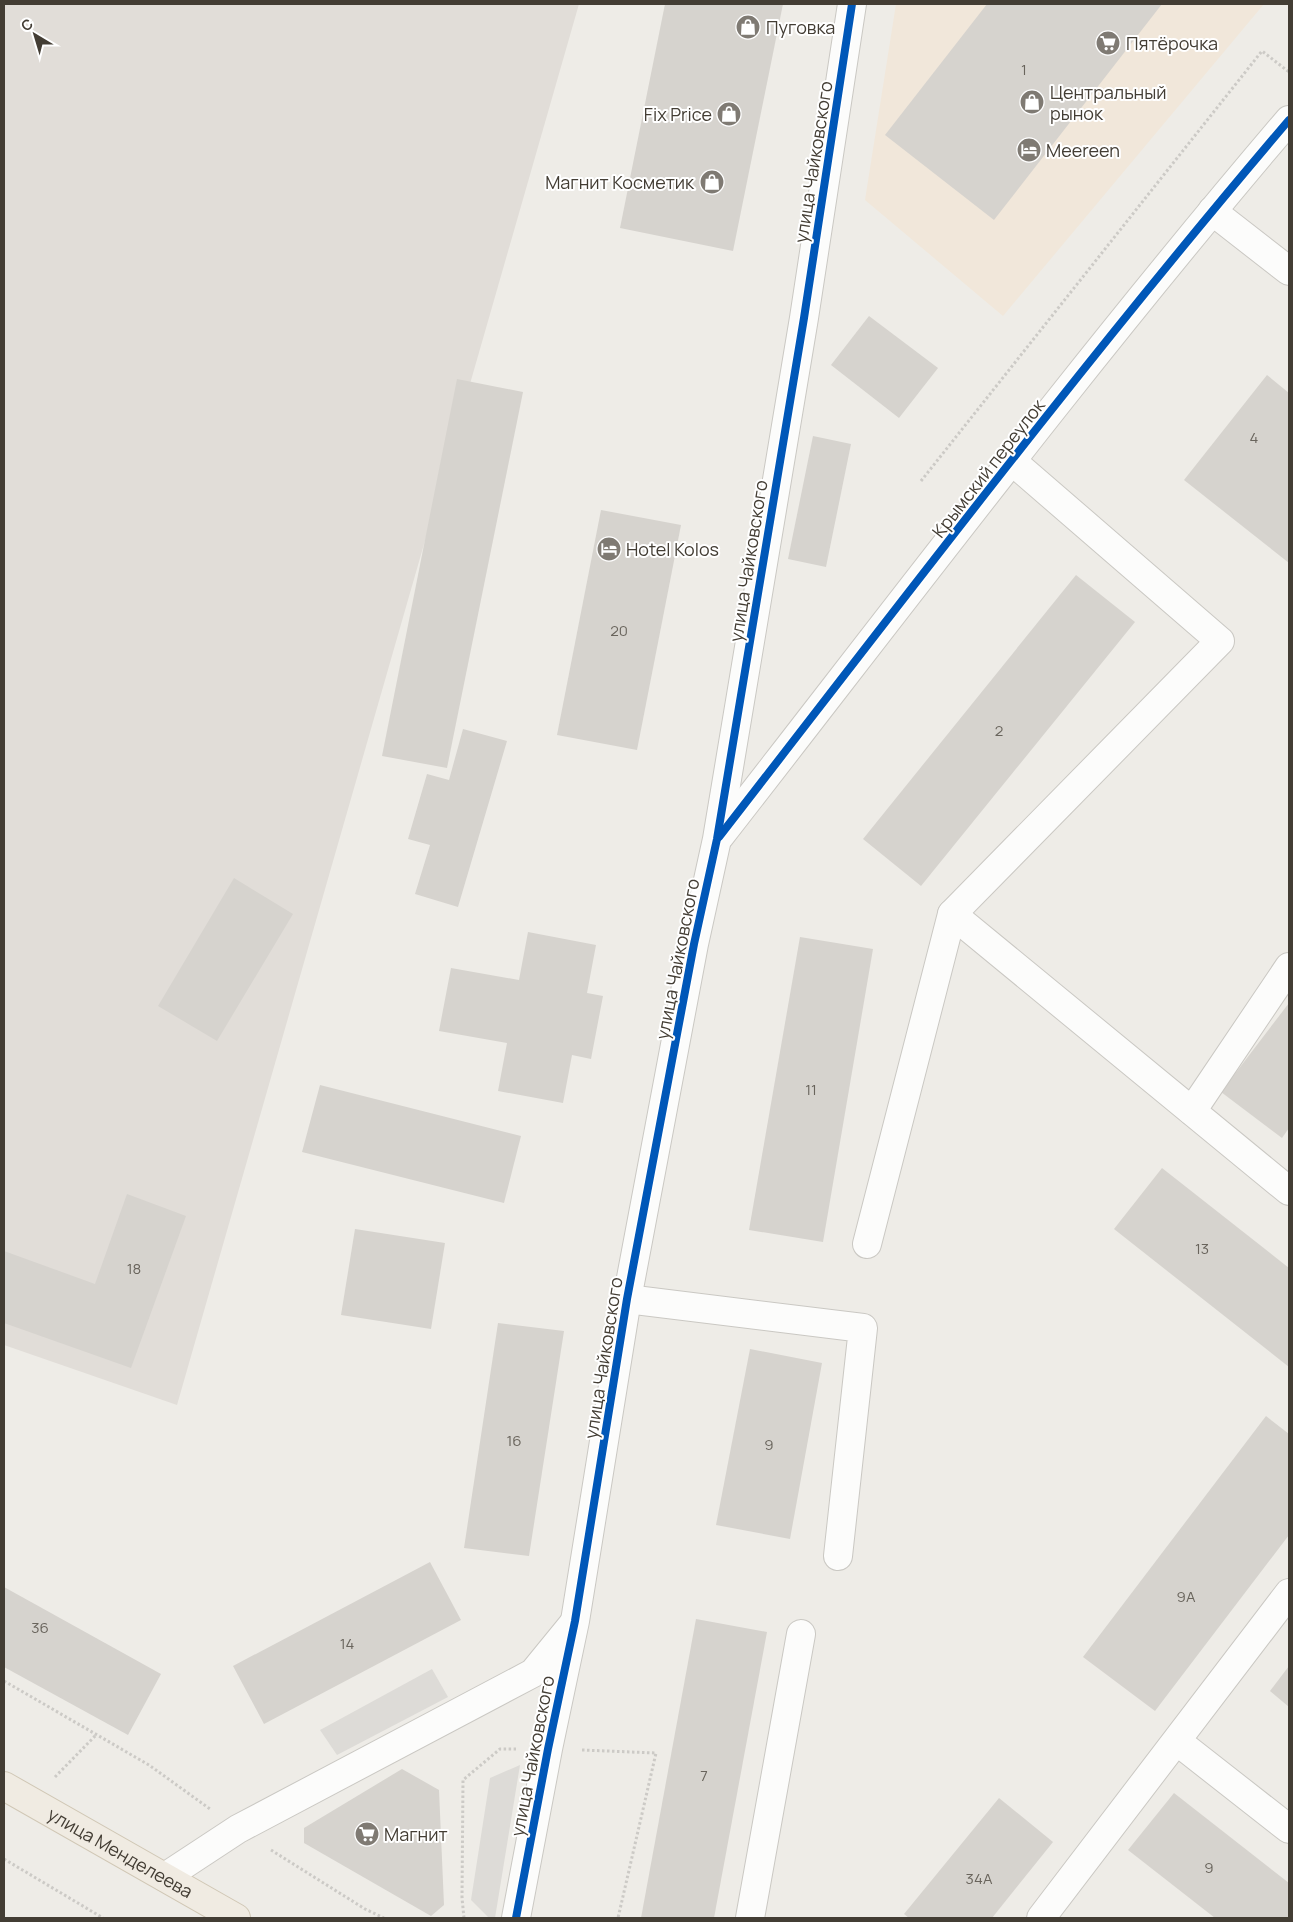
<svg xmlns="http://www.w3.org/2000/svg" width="1293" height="1922" viewBox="0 0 1293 1922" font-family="Manrope,sans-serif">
<rect width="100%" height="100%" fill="#eeece7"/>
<polygon fill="#f1e7da" points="896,4 1264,4 1003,316 865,200"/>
<polygon fill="#e1ddd8" points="4,4 579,4 177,1405 4,1345"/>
<g fill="#dddbd7">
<polygon points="432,1669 448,1697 337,1755 320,1730"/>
<polygon points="520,1765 495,1918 489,1918 471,1900 490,1778"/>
</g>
<g fill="#d6d3ce">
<polygon points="665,4 783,4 733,251 620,228"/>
<polygon points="987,4 1162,4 994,220 885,135"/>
<polygon points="869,316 938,368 899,418 831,365"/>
<polygon points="1267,375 1289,393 1289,563 1184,480"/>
<polygon points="457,379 523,392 447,768 382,756"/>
<polygon points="813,436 851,444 826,567 788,559"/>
<polygon points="601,510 681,525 637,750 557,735"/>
<polygon points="1076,575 1135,622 921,886 863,839"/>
<polygon points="463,729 507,741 458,907 415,894 430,845 408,839 427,774 449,780"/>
<polygon points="234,878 293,914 217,1041 158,1006"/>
<polygon points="528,932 596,945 587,993 603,996 591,1059 572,1055 563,1103 498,1091 507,1043 439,1031 451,968 519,980"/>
<polygon points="800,937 873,949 823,1242 749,1230"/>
<polygon points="1289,1003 1289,1128 1282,1138 1221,1092"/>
<polygon points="320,1085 521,1136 504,1203 302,1152"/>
<polygon points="1162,1168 1289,1268 1289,1367 1114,1229"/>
<polygon points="127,1194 186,1216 131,1368 4,1323 4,1251 95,1284"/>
<polygon points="355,1229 445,1243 431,1329 341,1315"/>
<polygon points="498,1323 564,1331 529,1556 464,1548"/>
<polygon points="750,1349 822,1363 790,1539 716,1525"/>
<polygon points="1266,1416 1289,1434 1289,1535 1155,1711 1083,1657"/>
<polygon points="430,1562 461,1620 264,1724 233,1666"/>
<polygon points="4,1587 161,1674 128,1735 4,1667"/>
<polygon points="696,1619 767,1632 714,1918 641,1918"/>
<polygon points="1289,1666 1289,1707 1270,1691"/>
<polygon points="402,1769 439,1790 444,1905 431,1916 304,1843 304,1828"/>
<polygon points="1174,1793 1289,1883 1289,1918 1215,1918 1128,1850"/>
<polygon points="999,1798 1053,1842 992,1918 909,1918 904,1914"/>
</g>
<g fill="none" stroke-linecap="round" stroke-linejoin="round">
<defs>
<g id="minor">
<polyline points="1212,211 1289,271"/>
<path d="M720,836c187,-240 371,-484 569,-716"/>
<polyline points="952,914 1289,1191"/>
<polyline points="1192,1111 1289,967"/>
<polyline points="867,1244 952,914 1220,641 1012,461"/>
<polyline points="627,1299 863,1328 838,1556"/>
<polyline points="1178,1742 1289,1829"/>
<polyline points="165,1877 238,1829 533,1673 573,1624"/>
<polyline points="516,1918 548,1749 575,1621 627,1299 694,944 717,839 804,318 852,4"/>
<polyline points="750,1918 801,1634"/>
<polyline points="1041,1918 1289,1593"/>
</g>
<g id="major">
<path id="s1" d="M4,1786l232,132"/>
</g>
</defs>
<use href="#minor" stroke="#cac8c3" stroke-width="30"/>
<use href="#major" stroke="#d0c7b5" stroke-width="30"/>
<g stroke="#cccac6" stroke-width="3" stroke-dasharray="2.5 2.5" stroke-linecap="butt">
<polyline points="921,481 1262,51 1289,72"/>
<polyline points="4,1681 149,1765 210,1809"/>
<polyline points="582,1750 656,1753 618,1918"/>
<polyline points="55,1777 96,1735"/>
<polyline points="271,1850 365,1909 384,1918"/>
<polyline points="4,1859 103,1918"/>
<polyline points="464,1918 462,1898 463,1780 500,1749 516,1749"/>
</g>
<use href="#minor" stroke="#fcfcfb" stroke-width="28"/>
<use href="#major" stroke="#f0ebe2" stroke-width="28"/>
<defs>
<g id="cycleway">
<path d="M719,837c187,-241 372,-485 570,-717"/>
<polyline points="516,1918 548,1749 575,1621 627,1299 694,944 717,839 804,318 852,4"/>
</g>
</defs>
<use href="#cycleway" stroke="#fff" stroke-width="11"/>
<use href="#cycleway" stroke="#0057b8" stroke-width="8"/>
</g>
<defs>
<symbol id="shop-disc" viewBox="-11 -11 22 22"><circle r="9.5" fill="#7f7a73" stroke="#fff"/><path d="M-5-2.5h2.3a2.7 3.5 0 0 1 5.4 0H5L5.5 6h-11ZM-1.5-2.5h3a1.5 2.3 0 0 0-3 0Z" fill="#fff"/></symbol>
<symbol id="supermarket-disc" viewBox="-11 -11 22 22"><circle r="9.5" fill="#7f7a73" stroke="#fff"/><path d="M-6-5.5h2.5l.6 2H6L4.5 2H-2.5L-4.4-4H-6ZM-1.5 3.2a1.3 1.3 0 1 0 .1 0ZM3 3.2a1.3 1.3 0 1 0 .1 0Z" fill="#fff"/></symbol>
<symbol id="hotel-disc" viewBox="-11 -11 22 22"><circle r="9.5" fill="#7f7a73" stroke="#fff"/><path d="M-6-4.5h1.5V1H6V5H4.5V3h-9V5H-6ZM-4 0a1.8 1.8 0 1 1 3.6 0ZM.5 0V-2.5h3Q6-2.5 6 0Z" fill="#fff"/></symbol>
</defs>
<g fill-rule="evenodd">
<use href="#shop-disc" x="734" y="13" width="28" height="28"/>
<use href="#supermarket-disc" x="1094" y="29" width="28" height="28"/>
<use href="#shop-disc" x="1018" y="88" width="28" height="28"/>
<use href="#shop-disc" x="715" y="100" width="28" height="28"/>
<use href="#hotel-disc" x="1015" y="136" width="28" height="28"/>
<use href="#shop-disc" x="698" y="168" width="28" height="28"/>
<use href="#hotel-disc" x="595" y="535" width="28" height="28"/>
<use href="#supermarket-disc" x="353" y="1820" width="28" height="28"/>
</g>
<g text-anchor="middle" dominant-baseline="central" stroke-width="4" stroke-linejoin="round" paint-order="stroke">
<g font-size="15" fill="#69645c">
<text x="1024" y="69">1</text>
<text x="1254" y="437">4</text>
<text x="619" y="630">20</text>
<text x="999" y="730">2</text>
<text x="811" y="1089">11</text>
<text x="1202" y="1248">13</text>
<text x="134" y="1268">18</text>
<text x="514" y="1440">16</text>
<text x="769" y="1444">9</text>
<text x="1186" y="1596">9А</text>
<text x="40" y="1627">36</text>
<text x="347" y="1643">14</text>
<text x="704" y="1775">7</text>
<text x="1209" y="1867">9</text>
<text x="979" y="1878">34А</text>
</g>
<g font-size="18" fill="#433d34" stroke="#fff" text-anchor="start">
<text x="766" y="27">Пуговка</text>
<text x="1126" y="43">Пятёрочка</text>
<text x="1050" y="92">Центральный<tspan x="1050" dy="21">рынок</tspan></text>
<text x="712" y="114" text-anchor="end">Fix Price</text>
<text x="1046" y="150">Meereen</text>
<text x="694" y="182" text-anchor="end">Магнит Косметик</text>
<text x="626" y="549">Hotel Kolos</text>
<text x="384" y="1834">Магнит</text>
</g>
<g font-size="18" fill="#433d34" stroke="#fff">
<text transform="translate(813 162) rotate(-81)">улица Чайковского</text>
<text transform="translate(988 468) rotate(-52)">Крымский переулок</text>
<text transform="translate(748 561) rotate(-81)">улица Чайковского</text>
<text transform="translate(677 959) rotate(-79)">улица Чайковского</text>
<text transform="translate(603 1358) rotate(-81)">улица Чайковского</text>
<text transform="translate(532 1756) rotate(-79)">улица Чайковского</text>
<text stroke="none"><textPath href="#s1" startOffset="134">улица Менделеева</textPath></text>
</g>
</g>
<rect width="1293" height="1922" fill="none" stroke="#433d34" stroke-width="10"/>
<g transform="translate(35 35) rotate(322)" stroke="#ffffff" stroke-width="4" paint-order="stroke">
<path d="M0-4L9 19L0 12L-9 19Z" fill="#433d34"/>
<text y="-8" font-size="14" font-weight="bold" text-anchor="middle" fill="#433d34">С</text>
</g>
</svg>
